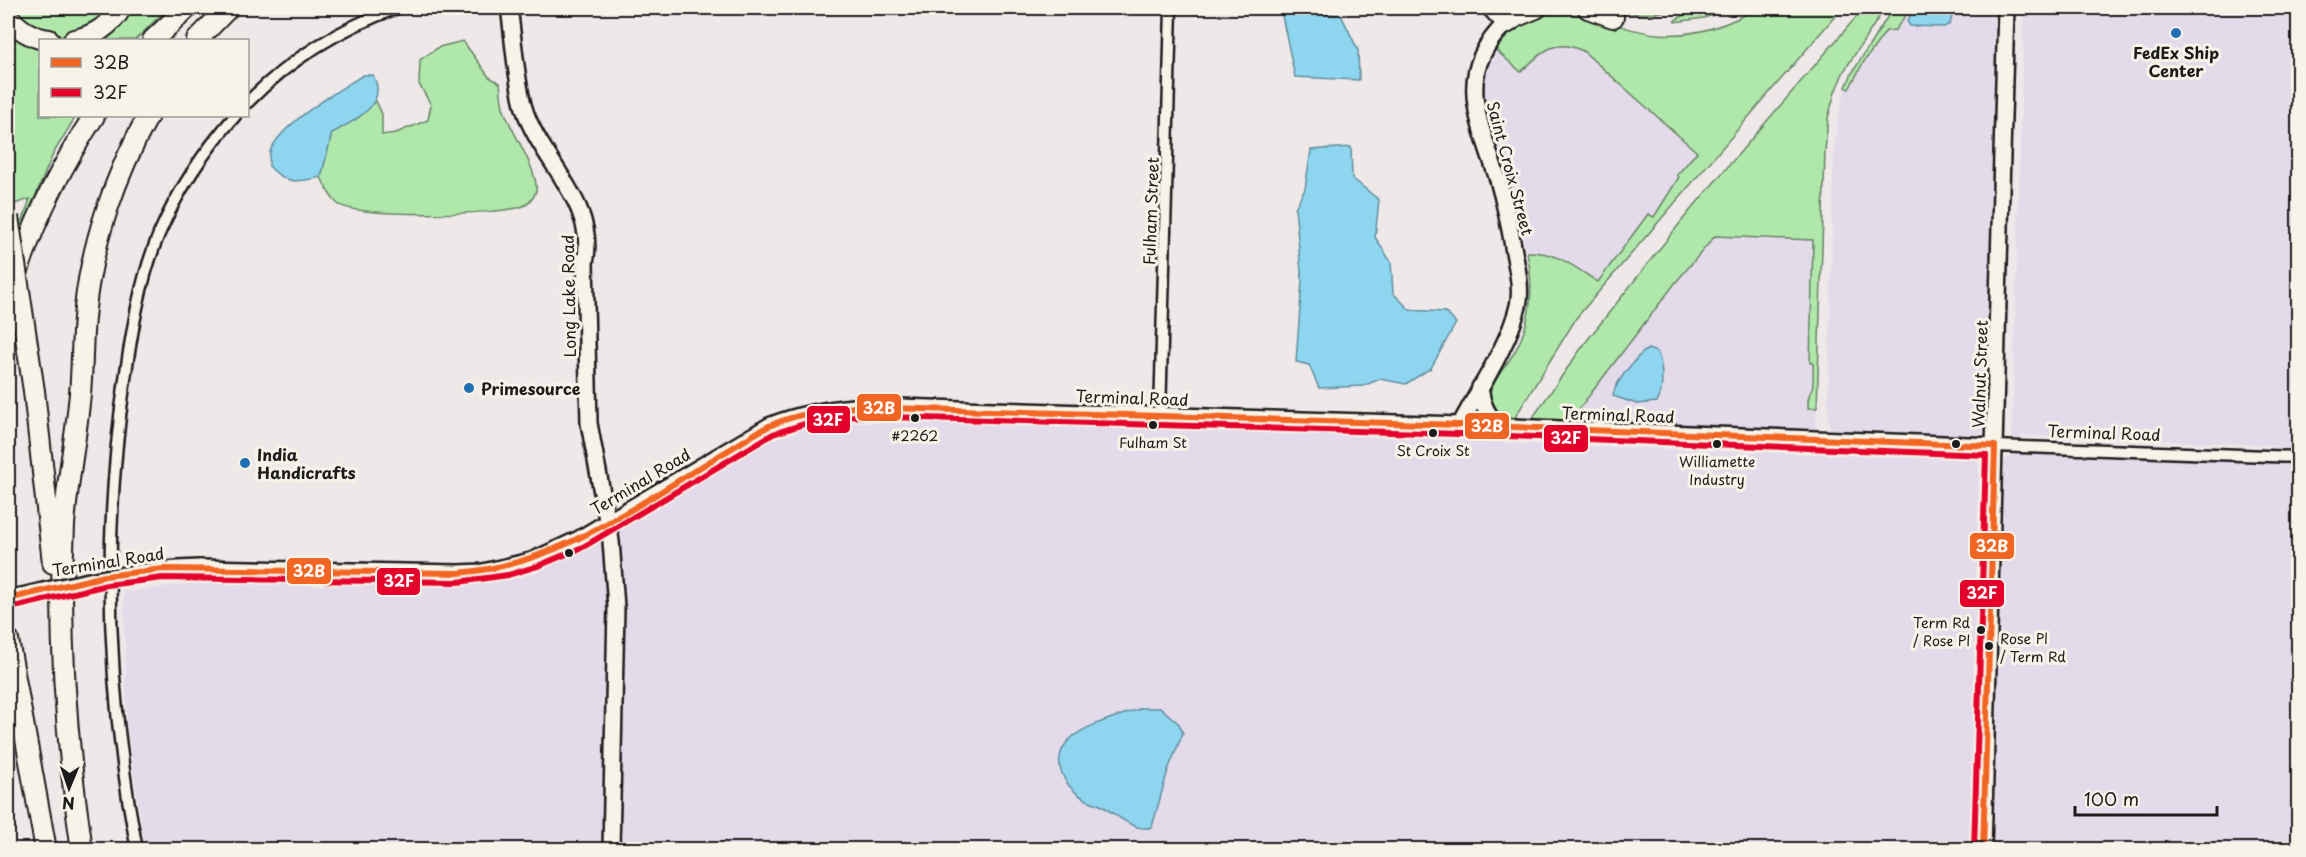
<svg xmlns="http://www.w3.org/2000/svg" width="2306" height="857" viewBox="0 0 2306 857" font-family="'Playpen Sans',sans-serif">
<rect width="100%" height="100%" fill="#eee8e9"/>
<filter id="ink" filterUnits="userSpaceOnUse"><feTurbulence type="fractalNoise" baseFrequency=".0167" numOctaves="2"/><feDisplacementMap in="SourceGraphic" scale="12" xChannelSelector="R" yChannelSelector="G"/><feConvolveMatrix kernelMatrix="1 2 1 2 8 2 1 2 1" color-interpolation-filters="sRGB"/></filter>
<g filter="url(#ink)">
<g fill="#e3daea">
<polygon points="1911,8 1996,8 1984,426 1982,432 1977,435 1831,431 1828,418 1834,146 1839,114 1846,87 1850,89 1863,63 1887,31 1895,30"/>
<polygon points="2024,8 2298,8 2298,449 2273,448 2273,445 2023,435 2021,438 2014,438 2012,435"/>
<polygon points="1556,45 1571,46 1583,51 1697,152 1677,175 1679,177 1653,217 1648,214 1598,283 1555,255 1543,252 1527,252 1485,100 1485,78 1491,57 1496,50 1521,72 1540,53"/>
<polygon points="1714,236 1813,239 1810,362 1813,363 1810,408 1817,408 1816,430 1569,422 1676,282"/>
<polygon points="815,422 1162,427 1534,444 1975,460 1979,464 1969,849 145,849 127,727 124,592 197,583 474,585 537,573 615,528 750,444"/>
<polygon points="2015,453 2298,463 2298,849 1993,849 2004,461"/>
</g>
<g fill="#b0e8ab" stroke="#668264" stroke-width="1.5">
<path d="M8,8h108c-7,10 -15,13 -26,19 -41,21 -51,7 -82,-19z"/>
<polygon points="129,8 168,8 135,40 94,40"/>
<path d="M1608,8h70c-24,7 -45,8 -70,0z"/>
<polygon points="1699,8 1734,8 1704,18 1675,22 1675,20"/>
<path d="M1757,8h85l-265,309 -63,102c-16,-2 -24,-9 -24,-26 4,-15 16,-27 24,-40 18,-31 20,-66 13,-101 30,-1 47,15 71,30l50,-68 6,3 25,-40 -2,-2 20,-23 -114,-101c-30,-14 -42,2 -62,21l-25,-22c9,-14 19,-22 33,-30 43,-20 84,10 128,14 35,3 70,-8 100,-26z"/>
<path d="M1864,8h21l-41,63 -9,21 -7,26 -3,34 -8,256h-9c0,-9 0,-12 4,-19 2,-7 1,-19 1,-26h-3l3,-123 -98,-4 -39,46 -107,140 -38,-2 54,-77 103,-130z"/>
<polygon points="1893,8 1911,8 1895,30 1886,31 1863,63 1849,89 1846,87 1852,73"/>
<polygon points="8,23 40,44 40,116 76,116 53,154 19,235 16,221 23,220 30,199 14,204 8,143"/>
<path d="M463,41l26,36 11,6c1,8 1,19 4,27 6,20 35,61 32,81 -2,7 -8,14 -15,16 -25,8 -164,11 -183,-3 -8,-6 -13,-18 -17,-27l11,-44 26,-15 18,-17 6,13v21l14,-2 32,-13 3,-15 -12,-21 1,-24 19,-13z"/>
</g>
<g fill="#8ed6ef" stroke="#608c9b" stroke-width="1.5">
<polygon points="1916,8 1954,8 1950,24 1944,27 1910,26 1907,21"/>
<polygon points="1281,11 1341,15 1358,50 1359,80 1295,77"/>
<path d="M363,75h10c16,30 -18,45 -41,58l-11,44c-24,5 -35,8 -52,-11 0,-4 0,-10 1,-14 9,-27 69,-62 93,-77z"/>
<polygon points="1351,147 1352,178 1379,200 1375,237 1391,262 1393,293 1410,310 1445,312 1456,323 1431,368 1406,384 1380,379 1363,386 1319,388 1309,365 1296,362 1302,281 1295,208 1305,189 1311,150"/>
<path d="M1648,349l9,3c6,10 7,40 0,50l-20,2 -24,-8c1,-12 24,-41 35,-47z"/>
<path d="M1142,708h19l18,16 4,9 -15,37 -16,57c-17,6 -36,-13 -50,-21 -5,-3 -11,-4 -17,-7 -22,-13 -36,-39 -15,-60 16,-15 51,-23 72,-31z"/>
</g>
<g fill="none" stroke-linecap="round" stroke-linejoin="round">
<defs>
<g id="street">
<path d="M248,102c41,-42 93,-74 149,-94"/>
<polyline points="1160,416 1171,8"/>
<polyline points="1995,446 2298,457"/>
<path d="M137,850c-30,-155 -35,-315 -12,-471 7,-49 15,-99 34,-145 19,-44 45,-83 76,-118"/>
</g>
<g id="secondary">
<path d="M509,8c5,33 6,68 15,100 16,53 74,95 61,155l4,160 22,118 5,66 -5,243"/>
<path d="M1480,387c2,17 7,30 22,40"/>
<path d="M1460,425c18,-34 50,-83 58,-119 4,-17 -1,-38 -4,-54 -4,-24 -9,-48 -16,-72 -18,-58 -45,-106 7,-156l-15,-16"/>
<path d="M199,568l259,5 25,-1 48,-11 48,-22 190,-113c32,-13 63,-18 98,-20l593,19 535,21"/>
<polyline points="1983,850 2006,8"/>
</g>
<g id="highway">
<polyline points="1588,8 1613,17"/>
<path d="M8,16c9,13 25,22 41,24"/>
<polyline points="1505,24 1517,16 1536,8"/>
<path d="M74,40c19,-3 37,-15 47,-32"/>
<polyline points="153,40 187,8"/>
<polyline points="197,40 228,8"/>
<path d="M8,304c18,-68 48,-130 86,-188"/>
<polyline points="34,391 53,563"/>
<polyline points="8,640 46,850"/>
<path d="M82,850c-16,-108 -24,-216 -18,-325 3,-41 11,-81 15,-122 4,-31 2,-63 6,-95 7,-66 31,-134 63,-192"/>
</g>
</defs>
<use href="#street" stroke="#1c1c1c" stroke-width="15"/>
<use href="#secondary" stroke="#1c1c1c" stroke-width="20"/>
<use href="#highway" stroke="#1c1c1c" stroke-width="24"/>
<use href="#street" stroke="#f7f3e8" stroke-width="10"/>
<use href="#secondary" stroke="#f7f3e8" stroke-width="15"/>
<use href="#highway" stroke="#f7f3e8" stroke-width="20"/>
<defs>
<path id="secondary-bridge" d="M8,599c67,-15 120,-29 191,-31"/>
<polyline id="highway-bridge" points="8,217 34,391"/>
</defs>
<use href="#secondary-bridge" stroke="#1c1c1c" stroke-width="20" stroke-linecap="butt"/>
<use href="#highway-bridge" stroke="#1c1c1c" stroke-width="24" stroke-linecap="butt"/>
<use href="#secondary-bridge" stroke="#f7f3e8" stroke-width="15"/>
<use href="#highway-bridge" stroke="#f7f3e8" stroke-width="20"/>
<defs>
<path id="bus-1" d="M8,599l97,-23 58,-7 295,4c100,-7 181,-70 264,-119 16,-9 31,-20 47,-28 26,-12 57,-16 85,-19l606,18 535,21 -12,404"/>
<polyline id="bus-2" points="10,608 107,585 163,578 458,582 508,575 538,566 583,547 773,434 807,423 855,416 1460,434 1986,455 1974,850"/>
</defs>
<use href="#bus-1" stroke="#f7f3e8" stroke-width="10"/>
<use href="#bus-2" stroke="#f7f3e8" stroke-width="10"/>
<use href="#bus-1" stroke="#f26522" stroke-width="6"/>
<use href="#bus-2" stroke="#e4002b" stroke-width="6"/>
</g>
</g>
<g fill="#1f6fb2" stroke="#f7f3e8" stroke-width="2">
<circle cx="2176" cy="33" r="6"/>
<circle cx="469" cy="388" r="6"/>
<circle cx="245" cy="463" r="6"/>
</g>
<g fill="#1c1c1c" stroke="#f7f3e8" stroke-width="2">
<circle cx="915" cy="418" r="5"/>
<circle cx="1153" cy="425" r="5"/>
<circle cx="1433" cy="433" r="5"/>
<circle cx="1717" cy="444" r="5"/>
<circle cx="1956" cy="444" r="5"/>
<circle cx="569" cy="553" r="5"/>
<circle cx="1981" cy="630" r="5"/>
<circle cx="1989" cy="646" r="5"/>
</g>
<g text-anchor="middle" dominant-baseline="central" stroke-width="6" stroke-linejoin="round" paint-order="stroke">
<g font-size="14" fill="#1c1c1c" stroke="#f7f3e8">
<text x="915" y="435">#2262</text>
<text x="1153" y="442">Fulham St</text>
<text x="1433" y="450">St Croix St</text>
<text x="1717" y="461">Williamette<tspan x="1717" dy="18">Industry</tspan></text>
<text x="1970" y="622" text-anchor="end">Term Rd<tspan x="1970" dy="18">/ Rose Pl</tspan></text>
<text x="2000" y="638" text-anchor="start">Rose Pl<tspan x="2000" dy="18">/ Term Rd</tspan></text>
</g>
<g font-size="16" font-weight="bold" fill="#1c1c1c" stroke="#f7f3e8" text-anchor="start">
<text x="2176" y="52" text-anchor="middle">FedEx Ship<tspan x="2176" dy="18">Center</tspan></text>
<text x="481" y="388">Primesource</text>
<text x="257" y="454">India<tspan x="257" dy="18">Handicrafts</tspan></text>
</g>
<g font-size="16" fill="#1c1c1c" stroke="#f7f3e8">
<text transform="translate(1511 168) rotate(75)">Saint Croix Street</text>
<text transform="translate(1150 211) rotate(-88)">Fulham Street</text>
<text transform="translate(568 296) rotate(-91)">Long Lake Road</text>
<text transform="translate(1979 374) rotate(-88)">Walnut Street</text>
<text transform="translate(1132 397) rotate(2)">Terminal Road</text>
<text transform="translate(1618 414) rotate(2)">Terminal Road</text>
<text transform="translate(2104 432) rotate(2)">Terminal Road</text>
<text transform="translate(640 481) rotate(-31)">Terminal Road</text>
<text transform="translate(108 561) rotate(-9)">Terminal Road</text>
</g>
</g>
<g stroke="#f7f3e8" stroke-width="2">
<rect x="856" y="393" width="46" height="29" rx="6" fill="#f26522"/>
<rect x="806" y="405" width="45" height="29" rx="6" fill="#e4002b"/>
<rect x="1464" y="412" width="46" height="28" rx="6" fill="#f26522"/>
<rect x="1543" y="424" width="46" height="29" rx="6" fill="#e4002b"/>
<rect x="1969" y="532" width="46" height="28" rx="6" fill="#f26522"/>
<rect x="286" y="557" width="46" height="28" rx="6" fill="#f26522"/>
<rect x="376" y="567" width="45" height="29" rx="6" fill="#e4002b"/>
<rect x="1959" y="579" width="46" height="29" rx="6" fill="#e4002b"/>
</g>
<g font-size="16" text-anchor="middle" font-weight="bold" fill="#fff">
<text x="879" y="414">32B</text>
<text x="828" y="426">32F</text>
<text x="1487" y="432">32B</text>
<text x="1566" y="444">32F</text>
<text x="1992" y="552">32B</text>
<text x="309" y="577">32B</text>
<text x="399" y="587">32F</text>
<text x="1982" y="599">32F</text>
</g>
<rect width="2306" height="857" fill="none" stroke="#f7f3e8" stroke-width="30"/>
<rect x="15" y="15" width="2276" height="827" fill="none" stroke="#1c1c1c" stroke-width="2" filter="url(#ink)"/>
<rect x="39" y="39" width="210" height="78" fill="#f7f3e8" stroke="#9f9d96" stroke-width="1.5"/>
<rect x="51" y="58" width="30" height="9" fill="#f26522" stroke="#9f9d96" stroke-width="1.5"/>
<text x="93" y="69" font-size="18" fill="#1c1c1c">32B</text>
<rect x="51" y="88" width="30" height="9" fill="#e4002b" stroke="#9f9d96" stroke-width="1.5"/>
<text x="93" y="99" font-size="18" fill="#1c1c1c">32F</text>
<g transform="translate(69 788) rotate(182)" stroke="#f7f3e8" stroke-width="4.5" paint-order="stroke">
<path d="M0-4.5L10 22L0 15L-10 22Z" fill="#1c1c1c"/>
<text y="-9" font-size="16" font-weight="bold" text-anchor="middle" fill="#1c1c1c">N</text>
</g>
<path d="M2075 806v9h142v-9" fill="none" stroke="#1c1c1c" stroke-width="3"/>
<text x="2084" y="806" font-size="18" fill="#1c1c1c" stroke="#f7f3e8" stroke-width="4.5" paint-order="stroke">100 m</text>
</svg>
